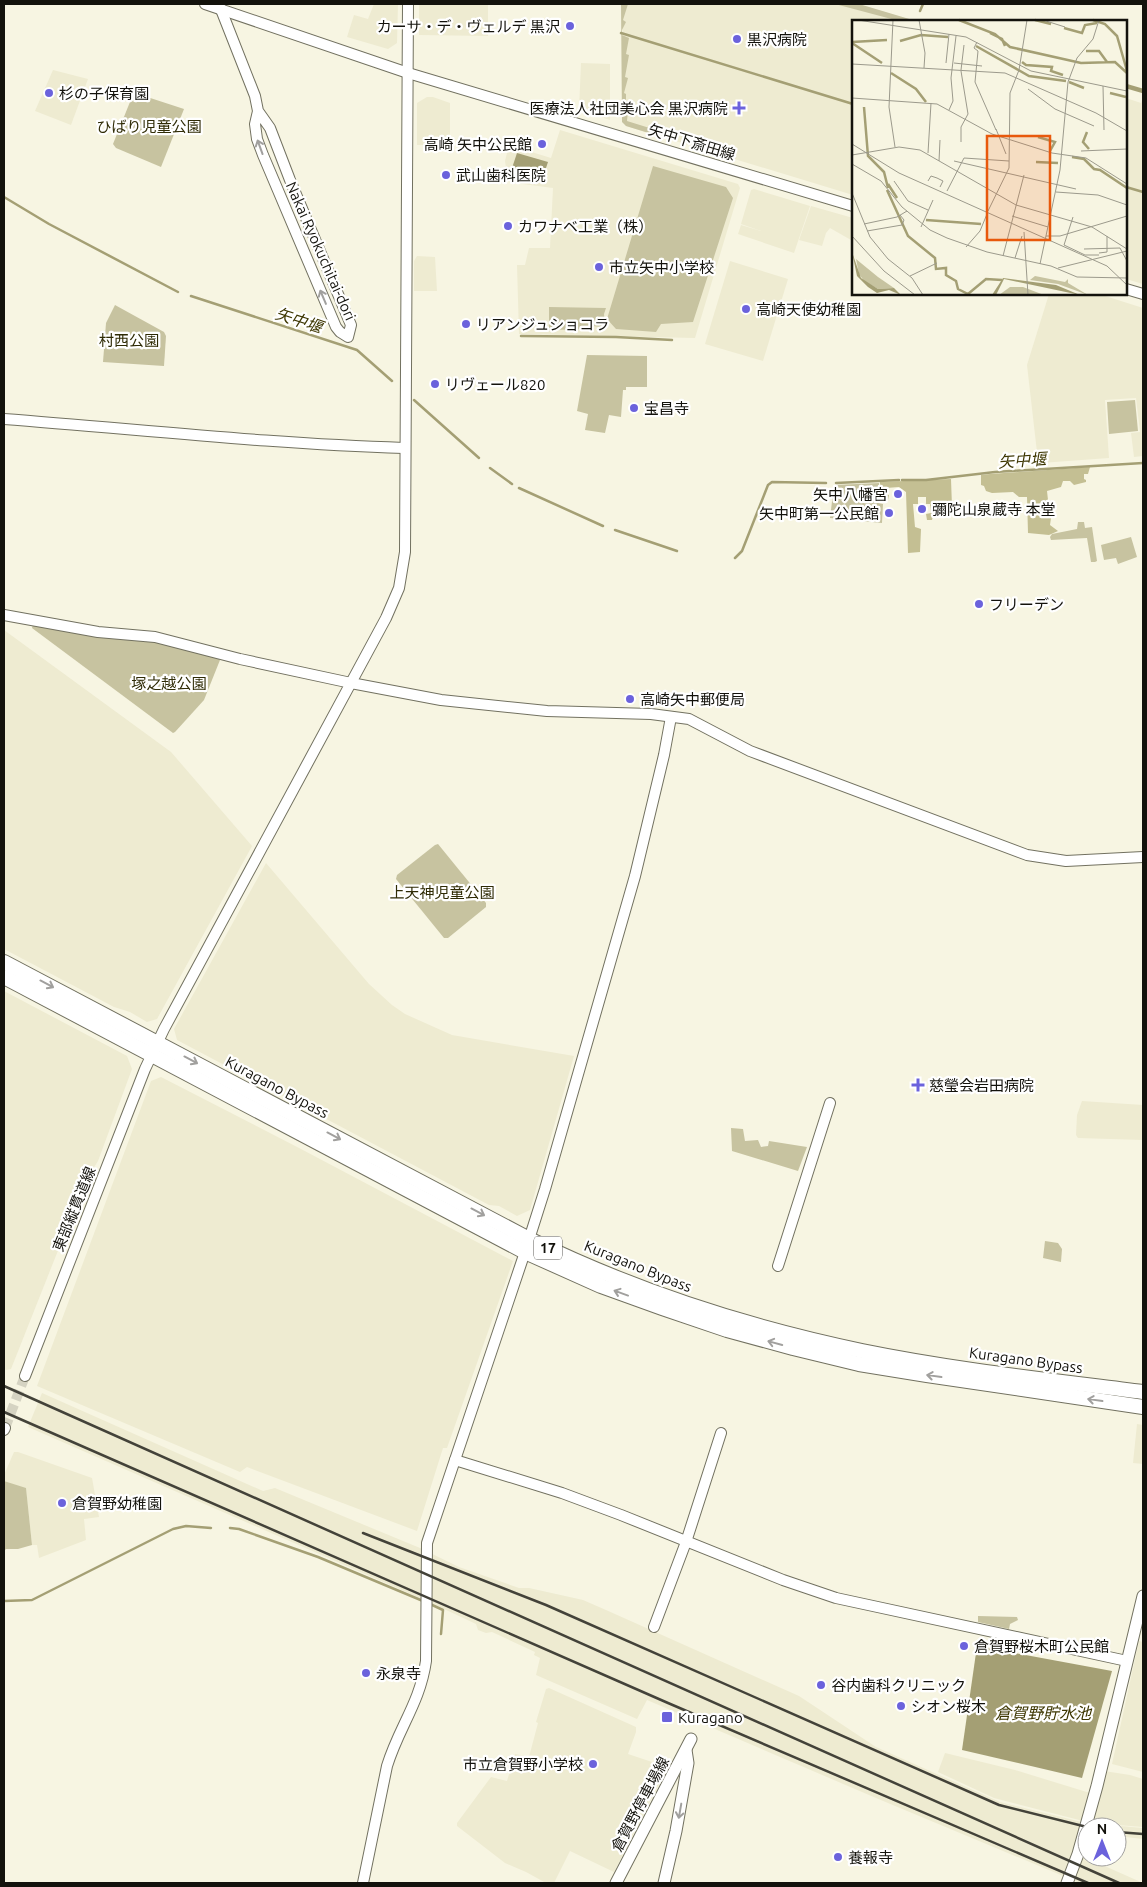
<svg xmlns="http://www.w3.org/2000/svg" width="1147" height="1887" viewBox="0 0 1147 1887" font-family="Ubuntu,'Noto Sans JP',sans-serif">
<rect width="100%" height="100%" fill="#f7f5e2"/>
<g fill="#eeebd1">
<polygon points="374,4 398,4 397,43 388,49 347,37 354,15 368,19"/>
<polygon points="419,4 488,4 488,36 419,35"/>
<polygon points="622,4 858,4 914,21 853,21 853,195 626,126 624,123"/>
<polygon points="581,63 610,64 610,120 579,110"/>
<polygon points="53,70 88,79 71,125 35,111"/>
<polygon points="427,97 433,97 450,103 450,145 417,145 417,103"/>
<polygon points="1126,98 1141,103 1143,98 1143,284 1126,279"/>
<polygon points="560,130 738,184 740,188 695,338 519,334 517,265 525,265 529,248 550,248 553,188 508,182 505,161 509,145 551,158"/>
<polygon points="754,189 777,196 776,198 777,196 810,206 794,253 738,234 741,225 761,231 741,224 751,190"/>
<polygon points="811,206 853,218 853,235 851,240 830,228 826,233 822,246 799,240"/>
<polygon points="417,256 435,257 437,291 414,291 414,261"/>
<polygon points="730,261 788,279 763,361 705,344"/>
<polygon points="1049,294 1099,294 1143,308 1143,456 1134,457 1131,433 1140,432 1136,398 1105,400 1109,458 1041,463 1038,461 1027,365"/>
<polygon points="4,630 171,752 252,846 157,1019 147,1022 130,1012 114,1007 4,949"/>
<polygon points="266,863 369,984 392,1005 405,1014 452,1035 574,1056 530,1210 517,1216 499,1206 489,1205 177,1040 174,1029"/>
<polygon points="4,991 127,1056 132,1069 98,1161 86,1180 11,1369 6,1370 4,1369"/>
<polygon points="161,1077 301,1149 513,1261 447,1448 443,1448 417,1531 247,1467 240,1472 37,1386 151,1081"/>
<polygon points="1082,1101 1143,1105 1143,1140 1078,1138 1076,1135 1077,1115"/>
<polygon points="42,1393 263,1491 275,1488 420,1548 459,1567 519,1588 529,1588 583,1600 606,1610 799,1696 876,1747 1000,1802 1086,1823 1143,1828 1143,1839 1117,1836 1117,1827 1087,1827 1073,1852 1143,1883 1080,1883 876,1798 647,1700 637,1719 536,1675 540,1658 534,1655 535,1652 492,1632 486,1633 478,1630 476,1624 427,1601 28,1427"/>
<polygon points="1137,1424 1143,1425 1143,1464 1133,1463"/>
<polygon points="14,1452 18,1452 92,1478 99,1517 84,1519 86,1540 39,1558 37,1545 32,1545 26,1489 4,1481 4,1475"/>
<polygon points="1139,1641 1143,1642 1143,1772 1112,1764"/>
<polygon points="549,1688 636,1727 636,1732 628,1754 652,1762 647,1776 660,1782 614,1872 570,1851 554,1883 546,1883 526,1872 505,1863 457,1826 457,1823 491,1777 507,1781 515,1754 529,1757 538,1723 536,1722 546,1689"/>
<polygon points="945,1753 1015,1770 1090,1793 1083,1821 994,1798 938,1772"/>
<polygon points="1104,1771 1130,1775 1143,1779 1143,1827 1092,1823"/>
</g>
<g fill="#c7c3a0">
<polygon points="621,4 628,4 623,20 626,22 622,30 622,35 629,38 626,54 629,55 625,77 628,78 624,93 626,94 626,101 629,101 627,121 656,130 655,135 626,126 622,122"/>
<polygon points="835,4 859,4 916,21 899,21"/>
<polygon points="135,93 184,109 161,167 116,148 113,144 132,97"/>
<polygon points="653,166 726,187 733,198 693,322 661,324 656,332 616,329 607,319"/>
<polygon points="115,305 164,332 166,336 164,366 103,362 106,323"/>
<polygon points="549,307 606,308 604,314 605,327 590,326 590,329 549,330"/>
<polygon points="587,355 647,356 647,387 626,387 626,390 623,390 621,417 609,415 605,433 585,430 588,414 577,411"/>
<polygon points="1135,400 1138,431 1109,434 1107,402"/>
<polygon points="879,483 878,503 883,504 882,523 830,518 834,485"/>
<polygon points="1078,522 1084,522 1085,528 1092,527 1097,561 1095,562 1091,562 1087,538 1051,540 1050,537 1052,534 1077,529"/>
<polygon points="1131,537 1137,557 1118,564 1116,558 1104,560 1101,545"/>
<polygon points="33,624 160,642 216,657 220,660 204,700 175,732 173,733 32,628"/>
<polygon points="438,844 486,903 486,907 448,938 444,938 396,879 397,875 435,845"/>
<polygon points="731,1128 743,1129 745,1141 758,1140 761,1147 768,1146 769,1141 807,1147 798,1171 732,1151"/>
<polygon points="1045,1241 1058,1243 1062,1249 1061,1262 1043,1258"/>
<polygon points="4,1481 26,1488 32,1545 18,1549 6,1549 4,1551"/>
<polygon points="978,1616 1017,1617 1018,1620 1010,1624 1009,1629 978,1622"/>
</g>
<g fill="#c4bf93">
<polygon points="1090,467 1088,474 1084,474 1084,479 1086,480 1086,482 1074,485 1070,481 1063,481 1061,487 1047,491 1048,500 1051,501 1049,509 1054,511 1054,517 1051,518 1050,525 1058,531 1049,535 1028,533 1027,497 1019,497 1013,492 992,493 986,491 984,486 981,485 981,475 990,474"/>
<polygon points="951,479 952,507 946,510 934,512 932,520 927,520 926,514 931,513 930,504 926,504 926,497 918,497 918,504 913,504 915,527 921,529 920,552 908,553 906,492 899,487 886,488 885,494 889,495 888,500 884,499 883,502 880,502 880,482"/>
</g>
<g fill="#a49f74">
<polygon points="517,153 548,162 543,177 512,168"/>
<polygon points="977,1646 1112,1671 1082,1778 962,1750"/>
</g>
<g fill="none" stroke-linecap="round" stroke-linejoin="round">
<g stroke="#a49f74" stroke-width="2.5">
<polyline points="920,11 923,4"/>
<polyline points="621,33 853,104"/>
<polyline points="1126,85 1143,90"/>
<polyline points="1126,87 1143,92"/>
<polyline points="1126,187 1143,192"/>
<polyline points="4,197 49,224 178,292"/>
<polyline points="191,296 357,350 392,381"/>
<polyline points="521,336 616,337 672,340"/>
<polyline points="414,400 479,458"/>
<polyline points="490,468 512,484"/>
<polyline points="902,480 926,480 995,472 1143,463"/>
<polyline points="836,483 899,480"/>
<polyline points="519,488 603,526"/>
<polyline points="615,530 677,551"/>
<polyline points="735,558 742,551 768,485 772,482 826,483"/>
<polyline points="230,1528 239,1529 318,1557 423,1601"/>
<polyline points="4,1601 32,1600 173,1529 186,1526 211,1528"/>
<polyline points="430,1604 443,1610 441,1634"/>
</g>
<polyline stroke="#d5d3c2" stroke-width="10" stroke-dasharray="10 5" stroke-linecap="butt" points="5,1428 25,1376"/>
<defs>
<g id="tertiary">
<polyline points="205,4 408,73 853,206"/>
<polyline points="220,7 255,96 258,111 255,124 257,139 263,155 336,327 340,332 348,337 351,325 290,180 270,128 258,111"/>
<polyline points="1126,289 1143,294"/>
<path d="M4,419c133,10 266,25 400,29"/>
<polyline points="4,615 98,632 155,637 240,659 351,683 441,700 547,711 651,714 689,719 750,751 1027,855 1066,861 1143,857"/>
<polyline points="778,1266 830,1103"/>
<polyline points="25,1376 145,1069 164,1029 386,618 399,588 405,552 408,4"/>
<polyline points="4,1430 5,1428"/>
<polyline points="455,1460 562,1493 621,1515 783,1580 836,1598 1127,1661"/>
<polyline points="654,1627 686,1542 721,1433"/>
<path d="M363,1883l24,-117c12,-39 33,-63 39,-105l1,-118 98,-291 20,-63 90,-313 29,-121 7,-38"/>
</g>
<g id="secondary">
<polyline points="616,1883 691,1739"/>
<polyline points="664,1883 676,1831 688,1763 686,1750"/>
<polyline points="1067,1883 1078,1854 1097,1786 1143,1596"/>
</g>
<g id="trunk">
<path d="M4,962l525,277c106,52 218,88 333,112 93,19 187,29 281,41"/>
<polyline points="4,977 525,1252 601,1286 662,1308 727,1330 793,1348 859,1364 927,1375 1143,1407"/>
</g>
</defs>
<use href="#tertiary" stroke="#727160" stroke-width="12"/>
<use href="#secondary" stroke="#727160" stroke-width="13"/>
<use href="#trunk" stroke="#727160" stroke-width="16"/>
<use href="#tertiary" stroke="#fff" stroke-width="10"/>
<use href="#secondary" stroke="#fff" stroke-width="11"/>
<use href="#trunk" stroke="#fff" stroke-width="14"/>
<g stroke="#434239" stroke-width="2.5">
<polyline points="4,1386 1119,1883"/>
<polyline points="4,1412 668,1703 1088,1883"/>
<polyline points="363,1533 546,1605 999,1805 1087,1827"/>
<polyline points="1117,1832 1143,1834"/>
</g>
</g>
<defs><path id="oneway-shaft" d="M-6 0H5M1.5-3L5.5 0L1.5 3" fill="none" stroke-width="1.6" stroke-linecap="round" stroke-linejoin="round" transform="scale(1.25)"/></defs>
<g stroke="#a1a09e">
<use href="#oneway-shaft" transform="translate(260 147) rotate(-110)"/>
<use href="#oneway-shaft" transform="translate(323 297) rotate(-113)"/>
<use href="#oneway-shaft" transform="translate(47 984) rotate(28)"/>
<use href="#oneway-shaft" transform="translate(191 1060) rotate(28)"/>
<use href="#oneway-shaft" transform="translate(334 1136) rotate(28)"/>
<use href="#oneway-shaft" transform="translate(478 1212) rotate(28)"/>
<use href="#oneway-shaft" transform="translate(621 1293) rotate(-160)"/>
<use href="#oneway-shaft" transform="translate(775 1343) rotate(-165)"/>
<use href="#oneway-shaft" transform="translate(934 1376) rotate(-172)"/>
<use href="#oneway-shaft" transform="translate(1095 1400) rotate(-172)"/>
<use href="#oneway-shaft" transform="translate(680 1811) rotate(100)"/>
</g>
<g fill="#6b62dc" stroke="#fff" stroke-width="2">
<circle cx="570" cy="26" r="5"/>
<circle cx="737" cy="39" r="5"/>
<circle cx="49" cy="93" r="5"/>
<path d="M736.5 100.5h5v5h5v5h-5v5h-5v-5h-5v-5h5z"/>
<circle cx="542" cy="144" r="5"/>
<circle cx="446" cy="175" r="5"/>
<circle cx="508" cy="226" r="5"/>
<circle cx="599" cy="267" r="5"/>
<circle cx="746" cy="309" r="5"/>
<circle cx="466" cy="324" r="5"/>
<circle cx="435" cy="384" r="5"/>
<circle cx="634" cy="408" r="5"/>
<circle cx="898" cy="494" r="5"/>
<circle cx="922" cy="509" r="5"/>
<circle cx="889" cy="513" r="5"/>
<circle cx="979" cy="604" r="5"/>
<circle cx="630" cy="699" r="5"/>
<path d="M915.5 1077.5h5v5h5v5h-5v5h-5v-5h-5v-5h5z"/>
<circle cx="62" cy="1503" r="5"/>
<circle cx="964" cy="1646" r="5"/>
<circle cx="366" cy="1673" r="5"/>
<circle cx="821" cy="1685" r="5"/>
<circle cx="901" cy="1706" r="5"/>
<rect x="661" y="1711" width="12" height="12" rx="2.5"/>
<circle cx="593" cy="1764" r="5"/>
<circle cx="838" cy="1857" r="5"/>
</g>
<g text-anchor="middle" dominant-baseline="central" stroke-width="4.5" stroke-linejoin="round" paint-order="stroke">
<rect fill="#fff" stroke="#5a5955" stroke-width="1" x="534" y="1236.5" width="28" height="23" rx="4"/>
<g font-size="14" font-weight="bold" fill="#13120c">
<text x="548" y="1248">17</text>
</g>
<g font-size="15" fill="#13120c" stroke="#fff" text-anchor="start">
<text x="560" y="26" text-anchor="end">カーサ・デ・ヴェルデ 黒沢</text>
<text x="747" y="39">黒沢病院</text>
<text x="59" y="93">杉の子保育園</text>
<text x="728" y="108" text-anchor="end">医療法人社団美心会 黒沢病院</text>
<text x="532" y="144" text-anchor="end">高崎 矢中公民館</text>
<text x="456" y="175">武山歯科医院</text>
<text x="518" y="226">カワナベ工業（株）</text>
<text x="609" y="267">市立矢中小学校</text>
<text x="756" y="309">高崎天使幼稚園</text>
<text x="476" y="324">リアンジュショコラ</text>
<text x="445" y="384">リヴェール820</text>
<text x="644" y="408">宝昌寺</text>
<text x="888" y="494" text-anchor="end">矢中八幡宮</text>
<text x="932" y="509">彌陀山泉蔵寺 本堂</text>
<text x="879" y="513" text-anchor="end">矢中町第一公民館</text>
<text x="989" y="604">フリーデン</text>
<text x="640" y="699">高崎矢中郵便局</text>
<text x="929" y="1085">慈瑩会岩田病院</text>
<text x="72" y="1503">倉賀野幼稚園</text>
<text x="974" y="1646">倉賀野桜木町公民館</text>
<text x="376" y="1673">永泉寺</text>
<text x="831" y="1685">谷内歯科クリニック</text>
<text x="911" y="1706">シオン桜木</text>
<text x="678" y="1717">Kuragano</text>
<text x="583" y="1764" text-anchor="end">市立倉賀野小学校</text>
<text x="848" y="1857">養報寺</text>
</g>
<g font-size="15" fill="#2f2b05" stroke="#fff">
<text x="149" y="126">ひばり児童公園</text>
<text x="129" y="340">村西公園</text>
<text x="169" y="683">塚之越公園</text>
<text x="442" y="892">上天神児童公園</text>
</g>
<g font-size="15" fill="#13120c" stroke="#fff">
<text transform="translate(692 142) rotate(17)">矢中下斎田線</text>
<text transform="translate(321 251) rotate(66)">Nakai Ryokuchitai-dori</text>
<text transform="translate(277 1087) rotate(28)">Kuragano Bypass</text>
<text transform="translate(74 1209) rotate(-68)">東部縦貫道線</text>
<text transform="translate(638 1266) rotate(22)">Kuragano Bypass</text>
<text transform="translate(1026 1360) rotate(8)">Kuragano Bypass</text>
<text transform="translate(640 1804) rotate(-62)">倉賀野停車場線</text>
</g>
<g font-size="16" font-style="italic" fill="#3d3600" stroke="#fff">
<text transform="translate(299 320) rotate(18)">矢中堰</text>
<text transform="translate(1022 460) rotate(-4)">矢中堰</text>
<text x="1043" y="1713">倉賀野貯水池</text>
</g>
</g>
<g transform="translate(852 20)">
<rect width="275" height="275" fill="#f7f5e2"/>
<path d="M4,239l22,18 16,11 -16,1 -14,-8 -5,-7zM183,256l30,6 3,-3v4l20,12 -30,-11 -28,-4zM158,267h13l21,8h-45z" fill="#c7c3a0"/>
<path d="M0,232l9,26 17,11 16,-1 7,7 -12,-5 -12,3 -9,-6 -11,-11zM151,258l53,7 24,10 -76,-16 -8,16h-4z" fill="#a49f74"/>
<path fill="none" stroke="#a49f74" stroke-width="2.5" d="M107,0l36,14 15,13 71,16 34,-1 12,11M183,0l16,4M241,0l12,4 12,12 10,35M212,8l18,5 3,-8 12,-2M138,13l12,6 3,7M48,21l21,-6 27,2M0,22l35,-2M0,23l30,20M124,26l53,30 37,5M234,31h13l8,11M170,42l4,3 26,2 -1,4 12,4M39,53l25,16 10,13M217,62l15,6M258,73l16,4M12,87l4,49 16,16 4,16M235,112l-4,10 6,7M186,117l17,5 -5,9M220,137l12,2 10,10 6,1 27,18M184,142l22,1M36,164l9,14M35,170l21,46 27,22 1,11 10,-1v7l10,6 2,8 10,5 18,-15 16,1M74,200l55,4"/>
<path fill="none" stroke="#9c9a8c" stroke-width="1" d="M6,0l108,17 65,34 96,20M41,0l-4,87 6,40M67,0l6,33 -1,15M191,0l22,7M125,22l-3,6 4,3 -3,31 21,48M94,43l3,-29M102,43l28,3M0,44l153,9 91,40 31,18M109,50l3,-25M109,51l7,43 -7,13v15M251,66l1,44M176,69l27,20 39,17M0,78l85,6 55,30 60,19 34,5 41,26M275,78v38M97,90l4,-9 -2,-23 5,-42M144,109l10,25M0,124l47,29 208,93 20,19M229,131l46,-2M76,133l3,-50M0,135l47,-8 21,3 96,55 76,22 35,22M87,141l1,-21M102,141l122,28M0,144l29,17 21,26 28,23 17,8 40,14 64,14 26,11 50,1M42,161l14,20 20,9M76,161l3,-5 6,2 6,3 -3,6M95,171l17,-33 45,3M204,172l42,3 29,10M0,173l18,44 18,22 24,19 11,17M136,191l21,-43 1,-75 9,-23 8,-50M160,196l36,11M221,197l-9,28 21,10h14M12,204l33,-7 10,-6M69,207l12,-27M15,211l35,-6 2,-5 -4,-5M172,212l4,63M0,216l32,35 31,24M194,216h14l67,-20M114,227l14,-16 7,-17M232,229l36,-1 7,13M247,233l8,-1v-16M151,236l21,-81M163,238l7,-22M188,244l20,-94 8,-88 9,-24 16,-19 6,-19M206,248l69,-17M58,256l27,-13"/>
<path fill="#e8590c" fill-opacity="0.15" stroke="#e8590c" stroke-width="2.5" d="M135,116h63v104h-63z"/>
<rect width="275" height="275" fill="none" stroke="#13120c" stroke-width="2.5"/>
</g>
<rect width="1147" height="1887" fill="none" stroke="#13120c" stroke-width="10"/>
<g transform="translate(1102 1842)"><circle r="24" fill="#ffffff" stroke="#a1a09e"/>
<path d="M0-4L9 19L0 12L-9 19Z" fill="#6b62dc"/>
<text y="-8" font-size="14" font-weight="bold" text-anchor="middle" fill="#13120c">N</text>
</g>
</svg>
